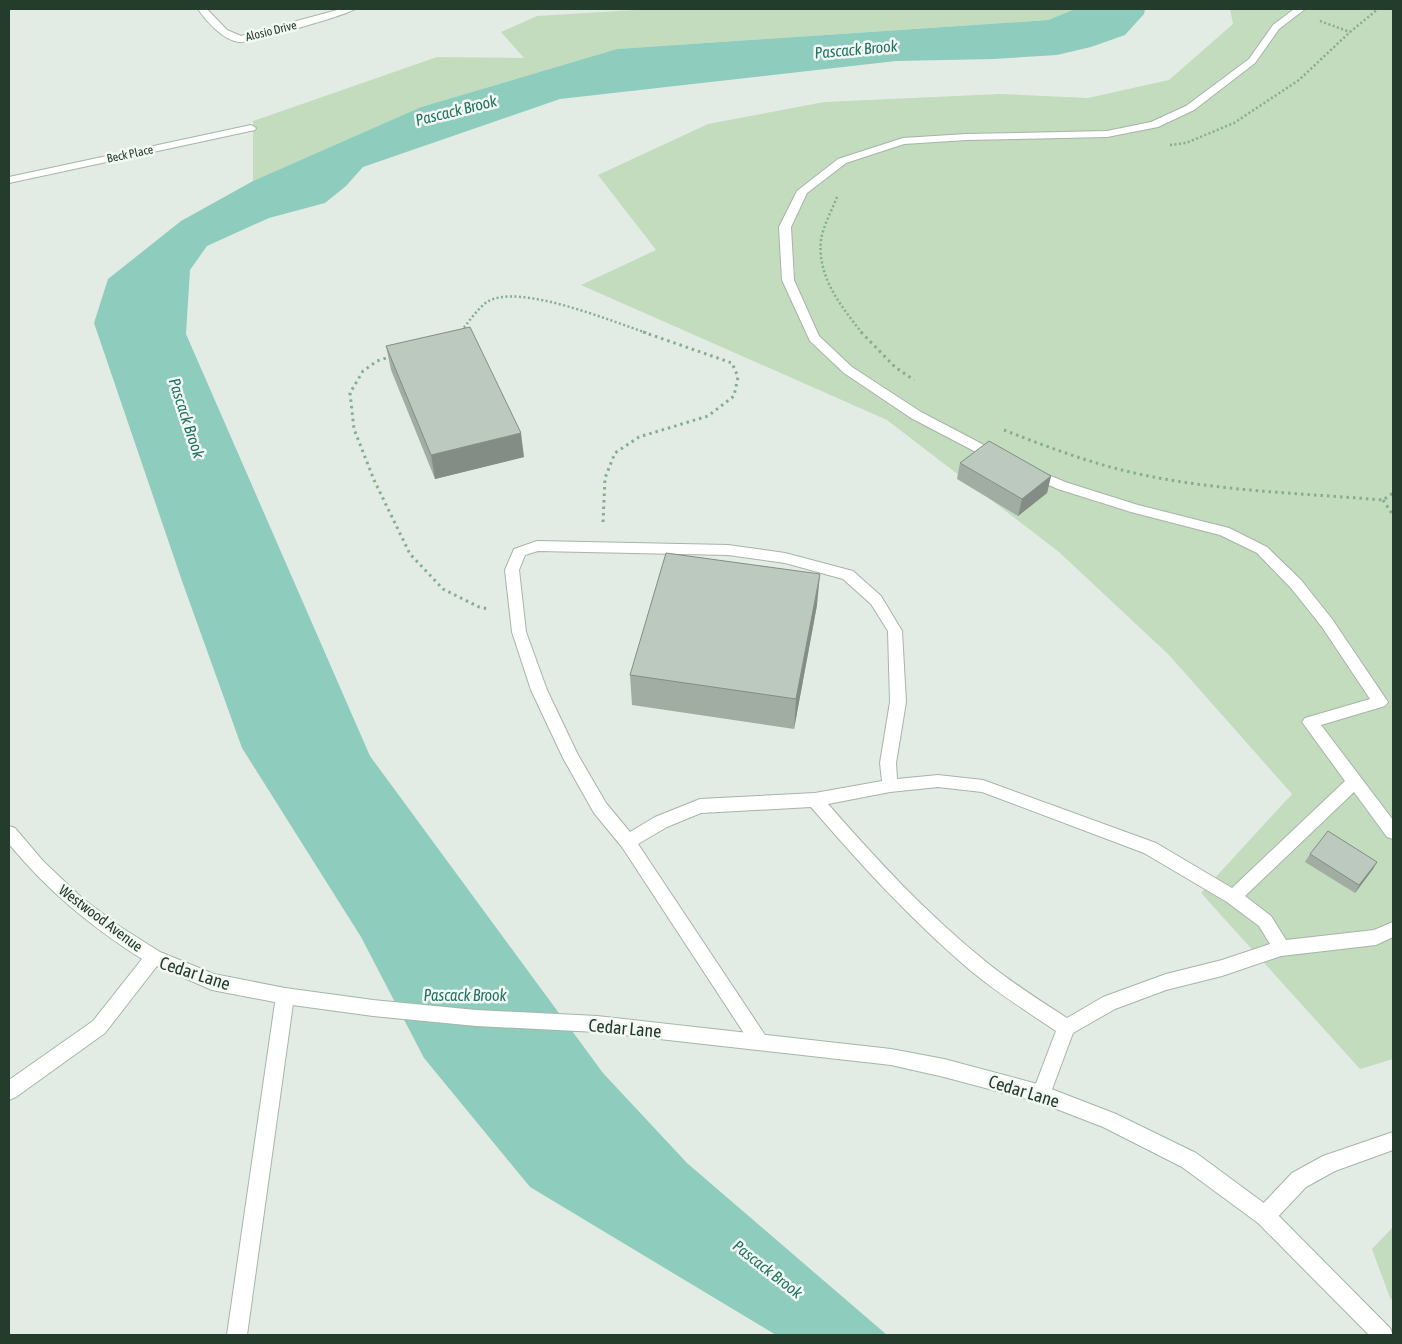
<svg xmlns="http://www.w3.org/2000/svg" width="1402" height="1344" viewBox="0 0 1402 1344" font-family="'Asap Condensed',sans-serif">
<rect width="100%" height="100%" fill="#e3ece4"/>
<g fill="#c2dcbd">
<polygon points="650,9 1075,9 1048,20 617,49 421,107 253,181 253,121 437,57 524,58 501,32 537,16"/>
<polygon points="1230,9 1393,9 1393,1059 1360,1069 1201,893 1292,794 1169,655 1059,552 887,420 581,285 656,250 598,175 708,124 824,102 1000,94 1088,98 1169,80 1233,24"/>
<polygon points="1393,1227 1393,1301 1390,1298 1372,1249"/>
</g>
<polygon fill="#8ecdbd" points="1075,9 1145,9 1144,14 1125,35 1091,47 1057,55 994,59 896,61 560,99 363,167 346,186 325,203 269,218 207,246 190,270 186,334 370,756 603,1073 687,1163 887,1335 776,1335 530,1187 424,1058 361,937 242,748 182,581 94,323 108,279 181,221 253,181 421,107 617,49 1048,20"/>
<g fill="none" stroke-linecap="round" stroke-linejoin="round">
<defs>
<g id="lane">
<polygon points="1294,9 1305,9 1279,29 1255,63 1194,110 1158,127 1107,137 966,140 904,144 846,163 807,193 791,227 794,280 819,336 852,367 921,412 1003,455 1005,458 1003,461 993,461 911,418 844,373 810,341 782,280 779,227 797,191 838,159 903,138 966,134 1107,131 1151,122 1186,106 1249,59 1273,25"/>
<path d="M1033,469l35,14 70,22 91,23 38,19 34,33 31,39 56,83 -3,4 -64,19 72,95v19l-6,-2 -33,-45 -109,104 26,20 15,24 88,-10 19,-8v15l-17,8 -95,11 -59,20 -56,14 -51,19 -42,24 -25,67 -7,3 -7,-3 -2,-6 24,-63c-29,-19 -58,-38 -85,-60 -58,-49 -110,-106 -160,-164l-110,6 -34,14 -29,17 127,191 3,6 -3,6 -6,2 -6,-2 -131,-200 -28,-34 -31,-55 -32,-68 -19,-58 -7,-62 9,-21 23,-8 191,4 57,8 68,18 28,25 21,35 4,71 -10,61 1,16 41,-4 45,5 173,63 76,45 113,-107 -40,-55 -3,-4 3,-4 65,-19 -48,-72 -31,-39 -34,-35 -37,-18 -89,-23 -73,-23 -30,-13 -2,-3 2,-3zM538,551l190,4 57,8 58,16 28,25 17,27 2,71 -10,61 2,18 -67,12 -115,6 -45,18 -25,15 -24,-29 -28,-48 -31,-65 -21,-58 -7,-62 6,-15zM938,787l44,5 162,61 83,49 32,24 11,18 -48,16 -56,14 -63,23 -36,21c-28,-18 -56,-36 -82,-57 -58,-47 -108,-101 -157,-157l62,-12z"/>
</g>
<g id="street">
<path d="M198,9h9l20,21 14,6 100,-27h14c-8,6 -105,34 -116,33 -16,-2 -33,-21 -41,-33z"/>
<polygon points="251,125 256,128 255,130 9,183 9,177"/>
<polygon points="285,988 291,990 294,996 247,1335 227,1335 276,996 279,990"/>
<polygon points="1393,1132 1393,1150 1335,1171 1306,1187 1272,1223 1265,1226 1258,1223 1255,1216 1258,1209 1292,1173 1323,1156"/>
</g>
<path id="secondary" d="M9,826l6,2 28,33 39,37 37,28 41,26 54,22 71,14 88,12 103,10 121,6 294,33 53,10 97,26 75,29 80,39 76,56 118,119 3,7h-24l-111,-112 -76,-56 -79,-40 -62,-24 -97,-26 -53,-12 -294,-33 -121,-6 -103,-10 -88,-12 -73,-14 -55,-24 -52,67 -89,64 -7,3v-20l84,-59 49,-62c-53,-34 -93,-67 -133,-115z"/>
</defs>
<use href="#lane" stroke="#a6b4a9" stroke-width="2"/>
<use href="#street" stroke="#a6b4a9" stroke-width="2"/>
<use href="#secondary" stroke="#a2b7a7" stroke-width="2"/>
<g stroke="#85ad90" stroke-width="2.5" stroke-dasharray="2 2.5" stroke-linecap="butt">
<polyline points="1320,21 1350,32"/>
<polyline points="1170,145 1186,143 1234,123 1299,80 1350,32 1378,9"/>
<path d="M837,197c-5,13 -14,29 -16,43 -4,37 20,66 41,93"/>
<path d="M461,331c8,-9 16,-22 26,-29 31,-20 126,20 160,31"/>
</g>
<g stroke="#85ad90" stroke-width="3" stroke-dasharray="2.5 4" stroke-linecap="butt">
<polyline points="861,332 895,367 914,380"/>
<polyline points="392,356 377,361 363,371 350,393 354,429 374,480 410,554 443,589 479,607 489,609"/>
<path d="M1004,430c41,16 83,32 126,42 82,19 169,21 253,28l10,-7"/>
<polyline points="1383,500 1393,515"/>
<polyline points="603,522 605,478 615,453 639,437 708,416 734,396 738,377 732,363 643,332"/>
</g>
<use href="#lane" fill="#fff" fill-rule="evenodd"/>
<use href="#street" fill="#fff" fill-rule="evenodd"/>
<use href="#secondary" fill="#fff" fill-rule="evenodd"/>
</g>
<g fill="#a1ada3">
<polygon points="386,346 524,457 435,479 391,370"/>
<polygon points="960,463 1051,476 1047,493 1018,516 957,479"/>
<polygon points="817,605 794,729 632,705 630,675"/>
<polygon points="1310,854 1377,862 1373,869 1355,893 1305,862"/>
</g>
<g fill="#838d85">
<polygon points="521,433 524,457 435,479 431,455"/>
<polygon points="1051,476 1047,493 1018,516 1022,499"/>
<polygon points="820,574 817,605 794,729 796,699"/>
<polygon points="1377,862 1373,869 1355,893 1359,885"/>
</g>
<g fill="#bbc9be" stroke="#838d85">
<polygon points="470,327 521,433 431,455 386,346"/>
<polygon points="989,441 1051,476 1022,499 960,463"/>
<polygon points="666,553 820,574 796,699 630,675"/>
<polygon points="1328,831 1377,862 1359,885 1310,854"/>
</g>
<g text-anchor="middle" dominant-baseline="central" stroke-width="5" stroke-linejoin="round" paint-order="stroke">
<g font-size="12" fill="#243c2b" stroke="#f3f8f4">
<text transform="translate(271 31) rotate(-14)">Alosio Drive</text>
<text transform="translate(130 154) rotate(-12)">Beck Place</text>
</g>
<g font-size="15" fill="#243c2b" stroke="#f3f8f4">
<text transform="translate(101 918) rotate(37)">Westwood Avenue</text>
</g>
<g font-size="16" font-style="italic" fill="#21745f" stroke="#f3f8f4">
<text transform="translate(856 49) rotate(-5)">Pascack Brook</text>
<text transform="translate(456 110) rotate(-14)">Pascack Brook</text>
<text transform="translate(187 418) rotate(72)">Pascack Brook</text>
<text x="465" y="995">Pascack Brook</text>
<text transform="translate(768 1269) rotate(38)">Pascack Brook</text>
</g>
<g font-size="18" fill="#243c2b" stroke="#f3f8f4">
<text transform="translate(195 973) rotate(18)">Cedar Lane</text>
<text transform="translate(625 1028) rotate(5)">Cedar Lane</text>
<text transform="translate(1024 1091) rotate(17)">Cedar Lane</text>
</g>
</g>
<rect width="1402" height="1344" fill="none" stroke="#243c2b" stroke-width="20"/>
</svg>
